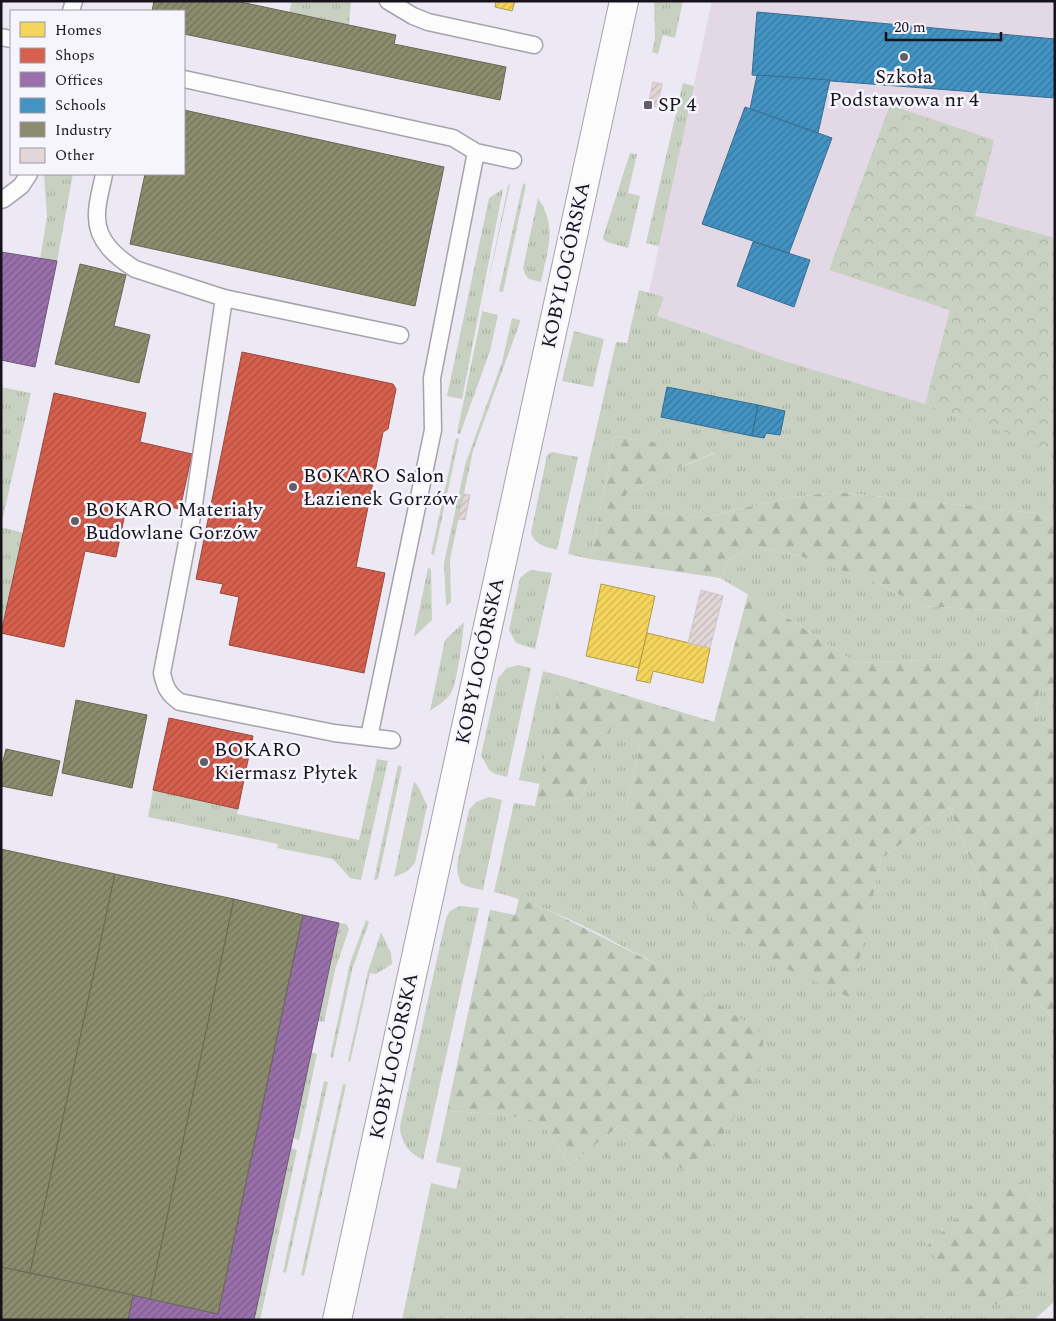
<svg xmlns="http://www.w3.org/2000/svg" width="1056" height="1321" viewBox="0 0 1056 1321" font-family="Spectral,serif">
<defs>
<pattern id="grass-tufts" width="24" height="20" patternUnits="userSpaceOnUse" patternTransform="scale(1.25)"><rect width="24" height="20" fill="#c8d1c1"/><path d="M3 7l-1-3M5 7V3M7 7l1-3M15 17l-1-3M17 17v-4M19 17l1-3" fill="none" stroke="#abb3a5"/></pattern>
<pattern id="forest-firs" width="22" height="20" patternUnits="userSpaceOnUse" patternTransform="scale(1.25)"><rect width="22" height="20" fill="#c8d1c1"/><path d="M5 1l3.5 6h-7zM16 11l3.5 6h-7z" fill="#abb3a5"/></pattern>
<pattern id="park-crowns" width="20" height="18" patternUnits="userSpaceOnUse" patternTransform="scale(1.25)"><rect width="20" height="18" fill="#c8d1c1"/><path d="M2 6a3 3 0 1 1 6 0M12 15a3 3 0 1 1 6 0" fill="none" stroke="#abb3a5"/></pattern>
<pattern id="homes-hatch" width="6" height="6" patternUnits="userSpaceOnUse" patternTransform="scale(1.25)"><rect width="6" height="6" fill="#f6d55c"/><path d="M-1 1l2-2M0 6l6-6M5 7l2-2" fill="none" stroke="#d2b64f"/></pattern>
<pattern id="shops-hatch" width="6" height="6" patternUnits="userSpaceOnUse" patternTransform="scale(1.25)"><rect width="6" height="6" fill="#d6604d"/><path d="M-1 1l2-2M0 6l6-6M5 7l2-2" fill="none" stroke="#ad4e3f"/></pattern>
<pattern id="offices-hatch" width="6" height="6" patternUnits="userSpaceOnUse" patternTransform="scale(1.25)"><rect width="6" height="6" fill="#9970ab"/><path d="M-1 1l2-2M0 6l6-6M5 7l2-2" fill="none" stroke="#7c5b8a"/></pattern>
<pattern id="schools-hatch" width="6" height="6" patternUnits="userSpaceOnUse" patternTransform="scale(1.25)"><rect width="6" height="6" fill="#4393c3"/><path d="M-1 1l2-2M0 6l6-6M5 7l2-2" fill="none" stroke="#37779e"/></pattern>
<pattern id="industry-hatch" width="6" height="6" patternUnits="userSpaceOnUse" patternTransform="scale(1.25)"><rect width="6" height="6" fill="#8c8c6e"/><path d="M-1 1l2-2M0 6l6-6M5 7l2-2" fill="none" stroke="#71715a"/></pattern>
<pattern id="building-hatch" width="6" height="6" patternUnits="userSpaceOnUse" patternTransform="scale(1.25)"><rect width="6" height="6" fill="#e2d6d7"/><path d="M-1 1l2-2M0 6l6-6M5 7l2-2" fill="none" stroke="#c1b7b8"/></pattern>
</defs>
<rect width="100%" height="100%" fill="#ece9f4"/>
<polygon fill="#e2d8e6" points="712,1 1055,1 1055,521 820,422 621,422"/>
<g fill="url(#grass-tufts)">
<polygon points="292,1 351,1 349,25 289,12"/>
<polygon points="654,1 683,1 675,38 663,35 658,54 652,52 655,39"/>
<polygon points="683,83 694,86 659,246 646,243"/>
<polygon points="630,153 637,154 628,193 640,196 628,248 607,242 603,239 603,237"/>
<polygon points="44,174 73,174 57,261 40,259 47,217"/>
<polygon points="523,183 526,185 503,292 499,291"/>
<polygon points="510,184 482,311 498,315 490,351 460,434 457,433 508,186"/>
<polygon points="503,189 462,399 447,396 489,198"/>
<path d="M538,198c20,29 9,53 3,84l-12,-3 -4,-5 -2,-6z"/>
<polygon points="639,290 664,297 657,316 781,360 925,404 1055,451 1055,521 1035,513 836,492 786,498 703,518 624,509 626,494 669,472 715,453 615,436 590,559 568,554 616,342 627,343"/>
<polygon points="512,318 520,320 520,322 473,451 450,559 451,602 446,606 444,563 465,465 502,362"/>
<polygon points="574,331 604,339 593,387 562,381"/>
<polygon points="1,387 31,393 1,526"/>
<polygon points="456,438 459,439 434,555 431,554"/>
<path d="M552,452l26,5 -21,93c-11,-3 -22,-5 -26,-17l16,-78z"/>
<polygon points="1,527 24,533 1,633"/>
<polygon points="753,546 800,556 863,576 921,606 1026,612 1021,638 946,659 856,663 785,616 720,578 729,560"/>
<polygon points="428,568 431,569 432,620 415,636 414,636"/>
<polygon points="532,570 552,573 535,649 516,643 509,630 520,578 527,572"/>
<path d="M464,622c-1,13 -7,63 -13,71 -4,7 -14,13 -21,18l15,-71z"/>
<polygon points="518,665 531,668 507,777 495,774 489,770 481,755 498,678 507,668"/>
<polygon points="543,671 562,676 540,784 519,780"/>
<polygon points="1055,688 1055,731 1036,719 1039,690"/>
<path d="M615,718l25,29 -14,61 224,190 31,-139 68,-52 29,71 21,80 56,63v208l-38,-53 -21,129 59,-32v28l-21,19h-632l29,-137 25,6 5,-21 -25,-6 11,-51 54,3 41,8 27,43 51,-40 69,49 -27,-207c-54,-28 -108,-60 -168,-75l20,-89 21,3 47,-10z"/>
<polygon points="377,759 388,761 361,880 350,878 333,859 277,848 278,844 148,817 153,790 238,809 237,814 359,840"/>
<polygon points="398,765 402,767 378,879 374,880"/>
<polygon points="414,781 419,788 427,806 415,863 406,872 394,877"/>
<polygon points="489,797 502,800 483,890 468,887 461,883 458,875 457,865 469,810 476,802"/>
<path d="M460,906l19,2 -56,252c-14,-7 -23,-18 -23,-34l46,-208 4,-7z"/>
<polygon points="366,920 369,922 352,970 333,1058 330,1057 350,963"/>
<polygon points="339,923 346,924 349,929 335,970 324,1022 318,1021"/>
<polygon points="381,932 391,953 392,964 376,974 370,973 350,1062 348,1061 368,971"/>
<polygon points="311,1052 317,1054 299,1140 293,1138"/>
<polygon points="324,1081 328,1082 286,1273 283,1272"/>
<polygon points="343,1084 346,1085 304,1276 301,1275"/>
<polygon points="291,1148 297,1150 260,1320 254,1320"/>
</g>
<g fill="url(#forest-firs)">
<polygon points="615,436 716,452 669,472 626,494 625,509 703,518 786,498 836,492 1035,513 1055,521 1055,688 1039,690 1036,719 1055,731 1055,1021 999,958 978,878 949,807 881,859 851,998 761,957 682,895 626,808 640,747 615,719 582,796 535,806 562,676 714,722 748,594 785,616 856,663 946,659 1021,637 1025,612 921,606 873,581 800,556 753,546 729,560 720,578 590,559"/>
<polygon points="519,898 552,912 662,967 764,1034 761,1067 728,1128 689,1174 620,1125 569,1165 542,1122 501,1114 447,1111 490,910 515,915"/>
<polygon points="1017,1176 1055,1229 1055,1273 996,1305 962,1288 926,1247 980,1198"/>
</g>
<polygon fill="url(#park-crowns)" points="890,105 994,140 975,216 1055,238 1055,451 925,404 950,310 829,270"/>
<g fill="url(#homes-hatch)" stroke="#b39b48">
<polygon points="496,1 515,1 512,11 495,7"/>
<polygon points="601,584 655,596 639,668 586,656"/>
<polygon points="647,633 710,648 703,683 653,671 650,683 636,680"/>
</g>
<g fill="url(#shops-hatch)" stroke="#9c493e">
<polygon points="242,352 393,384 396,389 388,429 383,432 356,567 385,573 364,673 229,645 239,597 220,593 223,584 196,579"/>
<polygon points="54,393 146,413 140,442 192,454 180,509 128,499 116,557 85,551 64,647 1,633"/>
<polygon points="169,718 253,736 238,809 153,790"/>
</g>
<g fill="url(#offices-hatch)" stroke="#725480">
<polygon points="1,252 57,261 35,367 1,360"/>
<polygon points="303,915 339,923 254,1320 128,1320 133,1295 218,1314"/>
</g>
<g fill="url(#schools-hatch)" stroke="#366d91">
<polygon points="757,12 1055,39 1055,98 752,75"/>
<polygon points="757,75 830,80 818,133 750,109"/>
<polygon points="745,107 832,138 789,253 702,224"/>
<polygon points="753,242 810,260 794,307 737,286"/>
<polygon points="667,387 758,405 752,436 661,417"/>
<polygon points="758,405 785,411 780,435 766,433 764,438 752,436"/>
</g>
<g fill="url(#industry-hatch)" stroke="#696855">
<polygon points="154,1 236,1 396,35 394,44 506,67 500,100 184,34 184,11 152,11"/>
<polygon points="184,110 444,167 415,306 130,244 145,174 184,174"/>
<polygon points="80,264 126,275 114,326 150,335 139,383 55,364"/>
<polygon points="76,700 147,715 132,788 62,773"/>
<polygon points="6,749 60,761 52,796 1,786 1,769"/>
<polygon points="1,849 115,874 30,1273 1,1267"/>
<polygon points="115,874 234,899 150,1299 30,1273"/>
<polygon points="234,899 303,915 218,1314 150,1299"/>
<polygon points="1,1267 133,1295 128,1320 1,1320"/>
</g>
<g fill="url(#building-hatch)" stroke="#ccc6c9">
<polygon points="653,82 662,84 657,107 648,105"/>
<polygon points="464,494 470,495 465,520 458,519"/>
<polygon points="701,590 723,596 710,648 688,643"/>
</g>
<g fill="none" stroke-linecap="round" stroke-linejoin="round">
<defs>
<g id="lane">
<polyline points="388,1 413,16 428,22 534,45"/>
<polyline points="71,11 74,1"/>
<polyline points="1,37 11,39"/>
<polyline points="184,79 453,138 476,152 513,160"/>
<path d="M104,174c-2,12 -8,30 -7,43 0,24 19,40 38,52l89,29"/>
<polyline points="1,200 4,199 21,186 29,174"/>
<polyline points="369,737 433,430 432,378 476,152"/>
<path d="M392,740l-58,-7 -154,-31c-12,-8 -15,-15 -18,-29l31,-162 31,-213 176,37"/>
</g>
<polyline id="secondary" points="337,1320 624,1"/>
</defs>
<use href="#lane" stroke="#a5a2ab" stroke-width="19"/>
<use href="#secondary" stroke="#a5a2ab" stroke-width="30"/>
<use href="#lane" stroke="#fcfcfd" stroke-width="16"/>
<use href="#secondary" stroke="#fcfcfd" stroke-width="28"/>
</g>
<g fill="#615e67" stroke="#f6f4fc" stroke-width="2">
<circle cx="904" cy="57" r="5"/>
<rect x="643" y="100" width="10" height="10" rx="2.5"/>
<circle cx="293" cy="487" r="5"/>
<circle cx="75" cy="521" r="5"/>
<circle cx="204" cy="762" r="5"/>
</g>
<g text-anchor="middle" dominant-baseline="central" stroke-width="5" stroke-linejoin="round" paint-order="stroke">
<g font-size="20" fill="#16131b" stroke="#f6f4fc" text-anchor="start">
<text x="904" y="77" text-anchor="middle">Szkoła<tspan x="904" dy="23">Podstawowa nr 4</tspan></text>
<text x="658" y="105">SP 4</text>
<text x="303" y="476">BOKARO Salon<tspan x="303" dy="23">Łazienek Gorzów</tspan></text>
<text x="85" y="510">BOKARO Materiały<tspan x="85" dy="23">Budowlane Gorzów</tspan></text>
<text x="214" y="750">BOKARO<tspan x="214" dy="23">Kiermasz Płytek</tspan></text>
</g>
<g font-size="20" fill="#16131b" stroke="#f6f4fc">
<text transform="translate(566 265) rotate(-78)">KOBYLOGÓRSKA</text>
<text transform="translate(480 661) rotate(-78)">KOBYLOGÓRSKA</text>
<text transform="translate(394 1056) rotate(-78)">KOBYLOGÓRSKA</text>
</g>
</g>
<rect width="1056" height="1321" fill="none" stroke="#16131b" stroke-width="5"/>
<rect x="10" y="10" width="175" height="165" fill="#f6f4fc" stroke="#9c9aa2"/>
<rect x="20" y="22" width="25" height="15" fill="#f6d55c" stroke="#9c9aa2"/>
<text x="55" y="35" font-size="15" fill="#16131b">Homes</text>
<rect x="20" y="48" width="25" height="15" fill="#d6604d" stroke="#9c9aa2"/>
<text x="55" y="60" font-size="15" fill="#16131b">Shops</text>
<rect x="20" y="72" width="25" height="15" fill="#9970ab" stroke="#9c9aa2"/>
<text x="55" y="85" font-size="15" fill="#16131b">Offices</text>
<rect x="20" y="98" width="25" height="15" fill="#4393c3" stroke="#9c9aa2"/>
<text x="55" y="110" font-size="15" fill="#16131b">Schools</text>
<rect x="20" y="122" width="25" height="15" fill="#8c8c6e" stroke="#9c9aa2"/>
<text x="55" y="135" font-size="15" fill="#16131b">Industry</text>
<rect x="20" y="148" width="25" height="15" fill="#e2d6d7" stroke="#9c9aa2"/>
<text x="55" y="160" font-size="15" fill="#16131b">Other</text>
<path d="M886 32v8h115v-8" fill="none" stroke="#16131b" stroke-width="2.5"/>
<text x="894" y="32" font-size="15" fill="#16131b" stroke="#f6f4fc" stroke-width="4" paint-order="stroke">20 m</text>
</svg>
